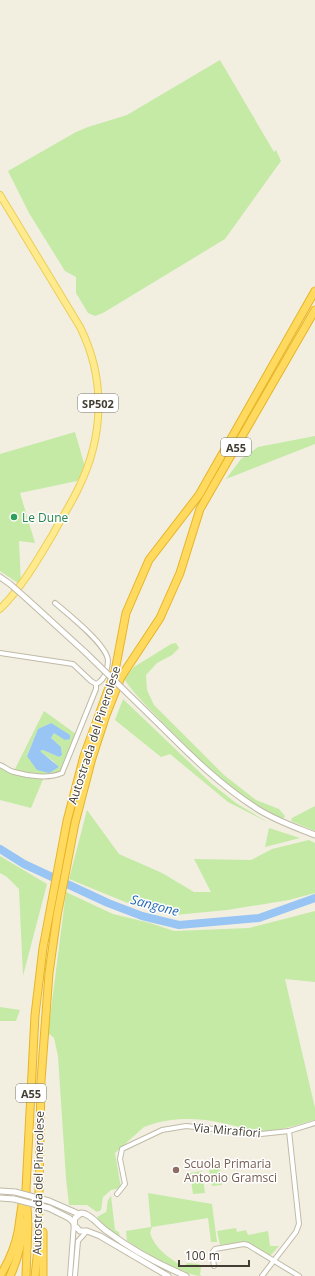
<svg xmlns="http://www.w3.org/2000/svg" width="315" height="1276" viewBox="0 0 315 1276" font-family="'Open Sans',sans-serif">
<rect width="100%" height="100%" fill="#f2efe1"/>
<g fill="#c4eaa6" fill-rule="evenodd">
<polygon points="220,60 274,152 276,150 281,161 225,239 103,313 95,316 88,313 76,293 76,277 65,271 29,213 8,171 76,132 88,127 127,115"/>
<polygon points="75,432 85,467 82,475 77,481 20,493 35,543 19,541 21,585 0,571 0,454"/>
<polygon points="315,436 315,444 226,479 241,459 258,447"/>
<path d="M176,643l3,5 -7,7 -15,8 -11,12 1,15 7,15 70,70 32,25 23,9 6,7 -2,3c-44,-19 -78,-54 -112,-88 -16,-17 -33,-32 -47,-52l10,-12 37,-23z"/>
<polygon points="123,699 212,784 236,803 269,823 228,802 170,754 161,757 115,720"/>
<path d="M44,711l32,23c-3,9 -9,32 -16,38 -9,7 -36,1 -46,-1zM51,723l3,10 -3,5 10,9 1,8 -3,2 -16,-7 -3,1 13,10 6,7 -32,-13 11,-26z"/>
<polygon points="0,766 13,773 44,777 31,808 0,800"/>
<polygon points="315,806 315,831 291,821 292,818"/>
<polygon points="87,810 119,854 162,873 194,892 211,892 194,859 251,860 272,849 309,840 315,843 315,893 289,900 227,910 175,915 135,906 69,879"/>
<polygon points="269,828 300,838 265,847"/>
<polygon points="0,856 47,884 23,976 19,889 7,877 0,873"/>
<path d="M66,892l47,22 37,9 24,8 75,-3 66,-17v71l-30,-3 30,129v12c-18,5 -38,12 -57,11 -12,-1 -24,-6 -36,-8 -25,-6 -54,-6 -78,4l-29,26 6,35 -10,2 -8,7 -2,13 -4,2 -10,-7h-18l-3,-27 -8,-122 -4,-18 -6,-5z"/>
<polygon points="0,1007 20,1010 16,1021 0,1021"/>
<polygon points="220,1168 222,1185 212,1186 209,1170"/>
<polygon points="202,1171 205,1193 193,1194 190,1173"/>
<path d="M148,1193l64,11 5,38h-6l-3,-24 -56,9 -2,6c5,16 20,26 34,34l3,-4 12,1 2,3 -1,8 2,1c-20,0 -57,-24 -75,-35l-1,-10 25,-4z"/>
<path d="M111,1196l4,34 4,2 1,5 -19,-14 -4,-6 9,-5c2,-5 0,-12 5,-16z"/>
<polygon points="236,1228 237,1232 246,1230 248,1235 268,1231 270,1246 279,1246 270,1256 246,1241 220,1245 217,1231"/>
</g>
<polygon fill="#98c5f4" points="51,723 70,735 70,739 65,740 54,733 51,738 61,747 62,755 59,757 43,750 40,751 59,767 49,773 37,770 27,756 38,729"/>
<g fill="none" stroke-linecap="round" stroke-linejoin="round">
<polyline stroke="#98c5f4" stroke-width="8" points="0,849 24,864 108,903 142,916 179,925 259,918 315,898"/>
<defs>
<g id="minor">
<path d="M0,653l73,11 18,17 5,3c5,-2 8,-6 10,-12 1,-3 2,-8 2,-12 -2,-16 -40,-46 -53,-57"/>
<path d="M0,765c5,2 9,6 14,7 14,4 35,7 48,1l34,-84v-5"/>
<polyline points="117,1194 125,1184 120,1159 122,1149 162,1130 186,1126 261,1134 289,1131 315,1123"/>
<polyline points="214,1266 212,1253 215,1249 244,1244 248,1245 299,1276"/>
<polyline points="70,1276 74,1223"/>
<polyline points="75,1276 78,1241 87,1231"/>
<polyline points="262,1276 296,1232 299,1224 289,1131"/>
</g>
<g id="tertiary">
<polyline points="0,577 10,584"/>
<polyline points="27,599 85,652"/>
<path d="M160,725c30,30 60,60 96,83 18,12 39,19 59,27"/>
<polyline points="0,1191 15,1192"/>
<polyline points="0,1198 14,1199"/>
<polyline points="49,1201 79,1214"/>
<polyline points="49,1208 69,1218 74,1223"/>
<path d="M168,1276l-68,-40 -13,-5h-7l-6,-6 1,-7 6,-5c9,0 19,14 27,19 24,18 50,32 78,44"/>
</g>
<path id="primary" d="M0,195l80,132c26,52 24,110 -2,162 -7,15 -17,30 -25,45 -16,27 -31,53 -53,75"/>
<g id="motorway">
<polyline points="43,1232 43,1276"/>
<path d="M0,1276c8,-13 15,-29 18,-44 2,-12 3,-25 6,-37"/>
<path d="M10,1276c9,-18 12,-35 14,-55"/>
<polyline points="26,1276 28,1224 26,1189 35,1015 43,948 67,821 84,756 115,671 126,613 149,560 199,495 315,291"/>
<polyline points="35,1276 38,1248 41,1081 49,973 57,916 75,823 92,758 106,715 121,677 160,618 180,573 200,509 315,310"/>
</g>
</defs>
<use href="#minor" stroke="#c0baa6" stroke-width="6"/>
<use href="#tertiary" stroke="#c0baa6" stroke-width="7"/>
<use href="#primary" stroke="#ebce56" stroke-width="8"/>
<use href="#motorway" stroke="#e7b426" stroke-width="9"/>
<use href="#minor" stroke="#fff" stroke-width="4"/>
<use href="#tertiary" stroke="#fff" stroke-width="5"/>
<use href="#primary" stroke="#ffea8d" stroke-width="6"/>
<use href="#motorway" stroke="#ffda5f" stroke-width="7"/>
<defs>
<g id="tertiary-bridge">
<polyline points="10,584 27,599"/>
<polyline points="85,652 160,725"/>
<polyline points="15,1192 49,1201"/>
<polyline points="14,1199 49,1208"/>
</g>
</defs>
<use href="#tertiary-bridge" stroke="#c0baa6" stroke-width="7" stroke-linecap="butt"/>
<use href="#tertiary-bridge" stroke="#fff" stroke-width="5"/>
</g>
<circle fill="#2e9e5b" stroke="#fff" stroke-width="1.5" cx="14" cy="517" r="4"/>
<circle fill="#8d6e63" stroke="#fff" stroke-width="1.5" cx="176" cy="1170" r="4"/>
<g text-anchor="middle" dominant-baseline="central" stroke-width="3" stroke-linejoin="round" paint-order="stroke">
<g fill="#fff" stroke="#7b7870" stroke-width="1">
<rect x="78" y="394" width="40" height="18" rx="3"/>
<rect x="221" y="438" width="30" height="18" rx="3"/>
<rect x="16" y="1084" width="30" height="18" rx="3"/>
</g>
<g font-size="11" font-weight="bold" fill="#433e32">
<text x="98" y="403">SP502</text>
<text x="236" y="447">A55</text>
<text x="31" y="1093">A55</text>
</g>
<g font-size="12" fill="#27864d" stroke="#fff" text-anchor="start">
<text x="22" y="517">Le Dune</text>
</g>
<g font-size="12" fill="#433e32" stroke="#fff">
<text transform="translate(94 735) rotate(-72)">Autostrada del Pinerolese</text>
<text transform="translate(227 1130) rotate(5)">Via Mirafiori</text>
<text transform="translate(38 1183) rotate(-89)">Autostrada del Pinerolese</text>
</g>
<g font-size="12" fill="#785e54" stroke="#fff" text-anchor="start">
<text x="184" y="1163">Scuola Primaria<tspan x="184" dy="14">Antonio Gramsci</tspan></text>
</g>
<g font-size="13" font-style="italic" fill="#2569b5" stroke="#fff">
<text transform="translate(155 905) rotate(15)">Sangone</text>
</g>
</g>
<path d="M179 1260v6h70v-6" fill="none" stroke="#433e32" stroke-width="2"/>
<text x="185" y="1260" font-size="12" fill="#433e32" stroke="#ffffff" stroke-width="3" paint-order="stroke">100 m</text>
</svg>
